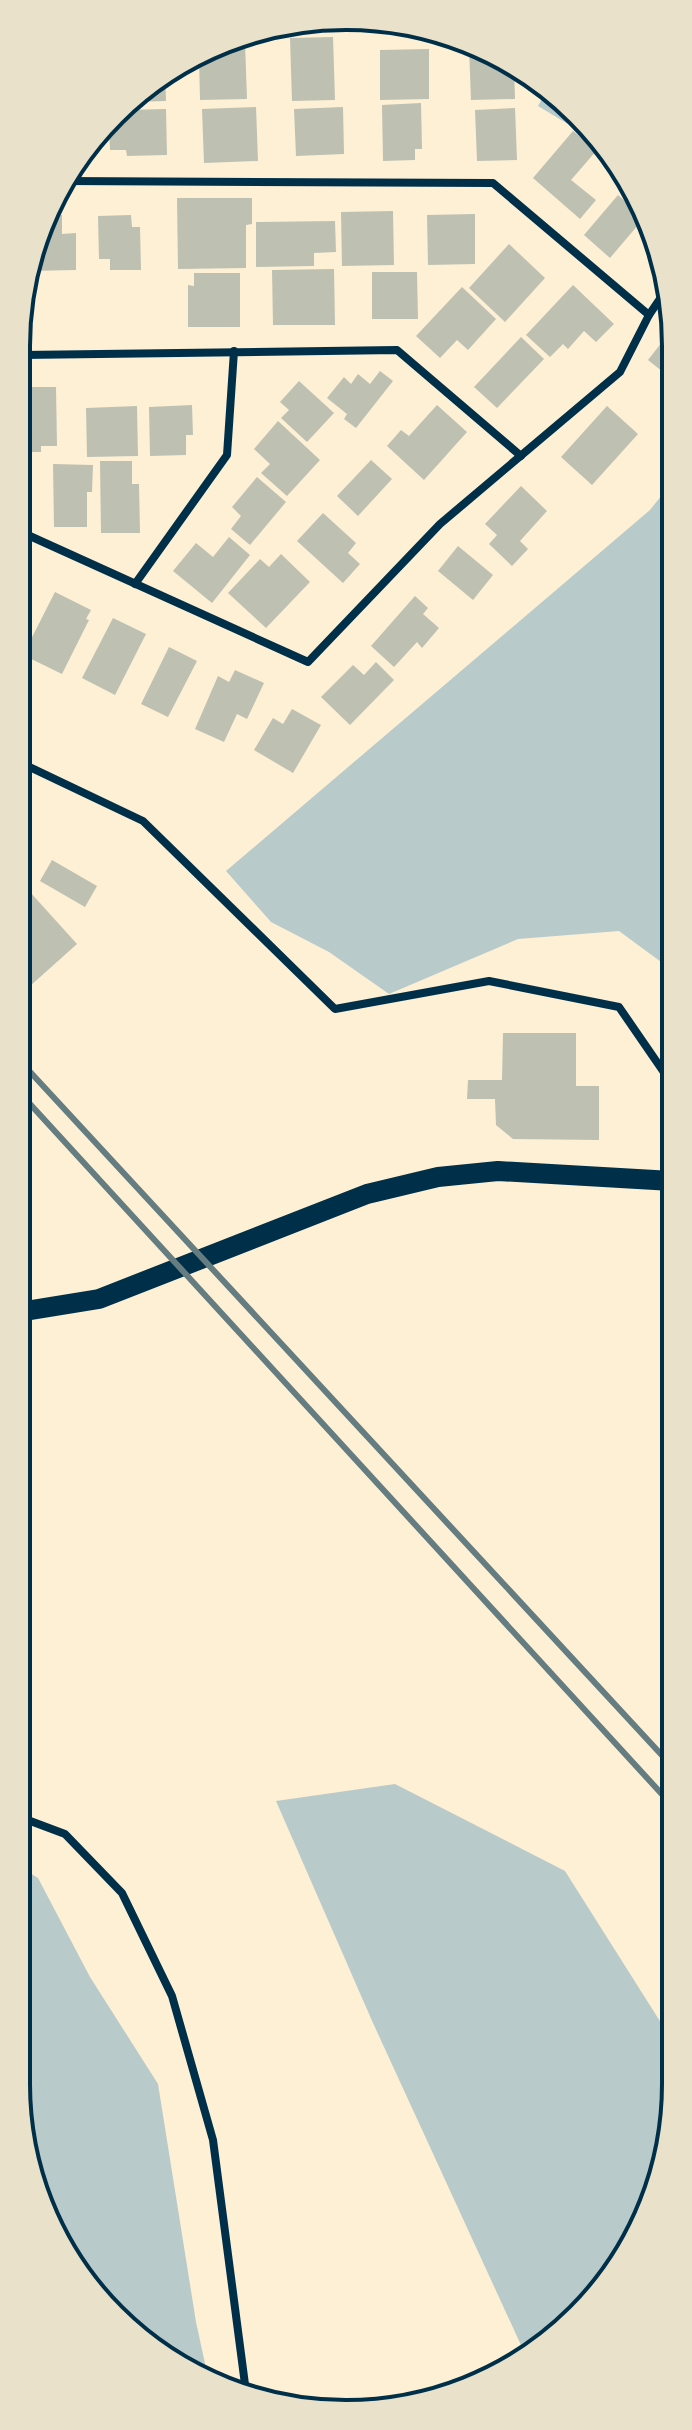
<svg xmlns="http://www.w3.org/2000/svg" width="692" height="2430" viewBox="0 0 692 2430" font-family="'Space Grotesk',sans-serif">
<rect width="100%" height="100%" fill="#fdf0d5"/>
<g fill="#b9caca">
<polygon points="547,90 580,113 603,145 538,106"/>
<polygon points="673,481 672,970 619,931 518,939 389,994 329,952 271,922 226,871 650,510"/>
<polygon points="395,1784 565,1871 670,2037 670,2148 621,2267 547,2346 526,2356 373,2023 276,1801"/>
<polygon points="17,1865 38,1878 90,1977 158,2084 196,2322 209,2382 200,2380 98,2302 41,2210 16,2084"/>
</g>
<g fill="#bec0b2">
<polygon points="333,37 335,100 292,101 290,38"/>
<polygon points="231,43 245,43 247,99 200,100 199,57"/>
<polygon points="469,47 492,50 514,66 515,99 471,100"/>
<polygon points="429,49 429,99 380,100 380,50"/>
<polygon points="165,71 166,101 132,102 162,72"/>
<polygon points="421,103 422,149 415,149 415,160 383,161 382,105"/>
<polygon points="256,107 258,161 204,163 202,109"/>
<polygon points="343,107 344,154 296,156 294,109"/>
<polygon points="515,108 517,160 477,161 475,110"/>
<polygon points="166,109 167,155 127,156 126,150 110,150 109,126 124,110"/>
<polygon points="573,131 597,150 571,180 596,200 580,219 533,178"/>
<polygon points="628,181 642,200 644,205 623,188"/>
<polygon points="618,195 644,218 610,258 584,235"/>
<polygon points="177,198 252,198 252,224 246,225 246,268 178,269"/>
<polygon points="393,211 394,265 342,266 341,212"/>
<polygon points="475,214 475,264 428,265 427,215"/>
<polygon points="50,215 62,215 62,234 76,233 76,270 27,271"/>
<polygon points="131,215 132,227 140,227 141,270 110,270 110,259 99,259 98,216"/>
<polygon points="335,221 336,252 314,253 314,266 256,267 256,222"/>
<polygon points="509,244 545,278 505,322 469,288"/>
<polygon points="334,269 335,325 273,325 272,270"/>
<polygon points="372,272 417,272 418,319 372,319"/>
<polygon points="194,273 240,273 240,327 188,327 188,285 194,286"/>
<polygon points="573,285 614,324 596,342 584,331 568,349 563,344 550,357 526,335"/>
<polygon points="462,287 496,319 468,350 457,340 440,358 416,336"/>
<polygon points="673,328 673,380 648,360"/>
<polygon points="521,337 544,359 497,408 474,387"/>
<polygon points="380,371 393,381 356,428 344,419 347,414 327,398 344,377 351,384 358,374 370,384"/>
<polygon points="299,381 334,413 307,442 281,418 289,410 280,402"/>
<polygon points="32,387 56,387 57,446 41,446 41,452 22,452 22,389"/>
<polygon points="192,405 193,435 186,435 186,455 150,456 149,407"/>
<polygon points="437,405 467,432 424,480 387,446 401,430 409,436"/>
<polygon points="137,406 138,456 87,457 86,408"/>
<polygon points="607,406 638,434 592,485 561,457"/>
<polygon points="278,421 320,460 287,496 261,473 270,464 254,449"/>
<polygon points="371,460 392,479 358,516 337,496"/>
<polygon points="100,461 132,461 132,484 139,484 140,533 101,533"/>
<polygon points="53,464 93,465 92,492 87,492 87,527 54,527"/>
<polygon points="257,477 286,502 250,545 231,529 241,516 232,507"/>
<polygon points="521,486 547,511 520,541 528,549 512,566 489,544 497,535 485,524"/>
<polygon points="323,513 356,543 348,553 360,564 343,583 297,541"/>
<polygon points="229,537 250,555 212,603 173,571 196,543 213,557"/>
<polygon points="458,546 493,575 473,600 438,571"/>
<polygon points="281,554 310,582 266,628 228,593 260,559 269,567"/>
<polygon points="55,592 91,610 86,619 89,620 62,674 23,655"/>
<polygon points="21,594 32,600 21,622"/>
<polygon points="415,596 428,608 423,614 439,628 422,648 417,642 394,667 371,646"/>
<polygon points="113,618 146,634 115,695 82,678"/>
<polygon points="169,647 197,661 168,717 141,704"/>
<polygon points="376,662 394,680 350,725 321,697 353,665 364,675"/>
<polygon points="235,670 264,683 247,719 237,714 224,742 195,729 218,676 229,682"/>
<polygon points="292,709 321,725 293,773 254,750 273,718 283,724"/>
<polygon points="52,860 97,886 85,907 40,881"/>
<polygon points="20,881 77,944 20,995"/>
<polygon points="503,1033 576,1033 576,1086 599,1086 599,1140 513,1139 496,1125 495,1099 467,1099 468,1080 502,1080"/>
</g>
<g fill="none" stroke-linecap="round" stroke-linejoin="round">
<g stroke="#003049" stroke-width="8">
<polyline points="64,181 493,183 649,315 668,287"/>
<polyline points="22,355 397,350 521,456"/>
<polyline points="21,532 308,662 440,524 620,372 649,315"/>
<polyline points="135,584 227,455 234,351"/>
<polyline points="21,763 143,821 335,1009 489,981 619,1007 672,1084"/>
<polyline points="17,1816 65,1834 122,1893 172,1996 213,2140 246,2392"/>
</g>
<polyline stroke="#003049" stroke-width="20" points="19,1312 99,1299 367,1194 438,1177 498,1171 672,1181"/>
<g stroke="#657d81" stroke-width="6">
<polyline points="20,1061 670,1764"/>
<polyline points="19,1092 670,1803"/>
</g>
</g>
<path d="M0 0H692V2430H0ZM346 30H346A316 316 0 0 1 662 346V2084A316 316 0 0 1 346 2400H346A316 316 0 0 1 30 2084V346A316 316 0 0 1 346 30Z" fill="#e9e1ca" fill-rule="evenodd"/>
<path fill="none" stroke="#003049" stroke-width="4" d="M346 30H346A316 316 0 0 1 662 346V2084A316 316 0 0 1 346 2400H346A316 316 0 0 1 30 2084V346A316 316 0 0 1 346 30Z"/>
</svg>
